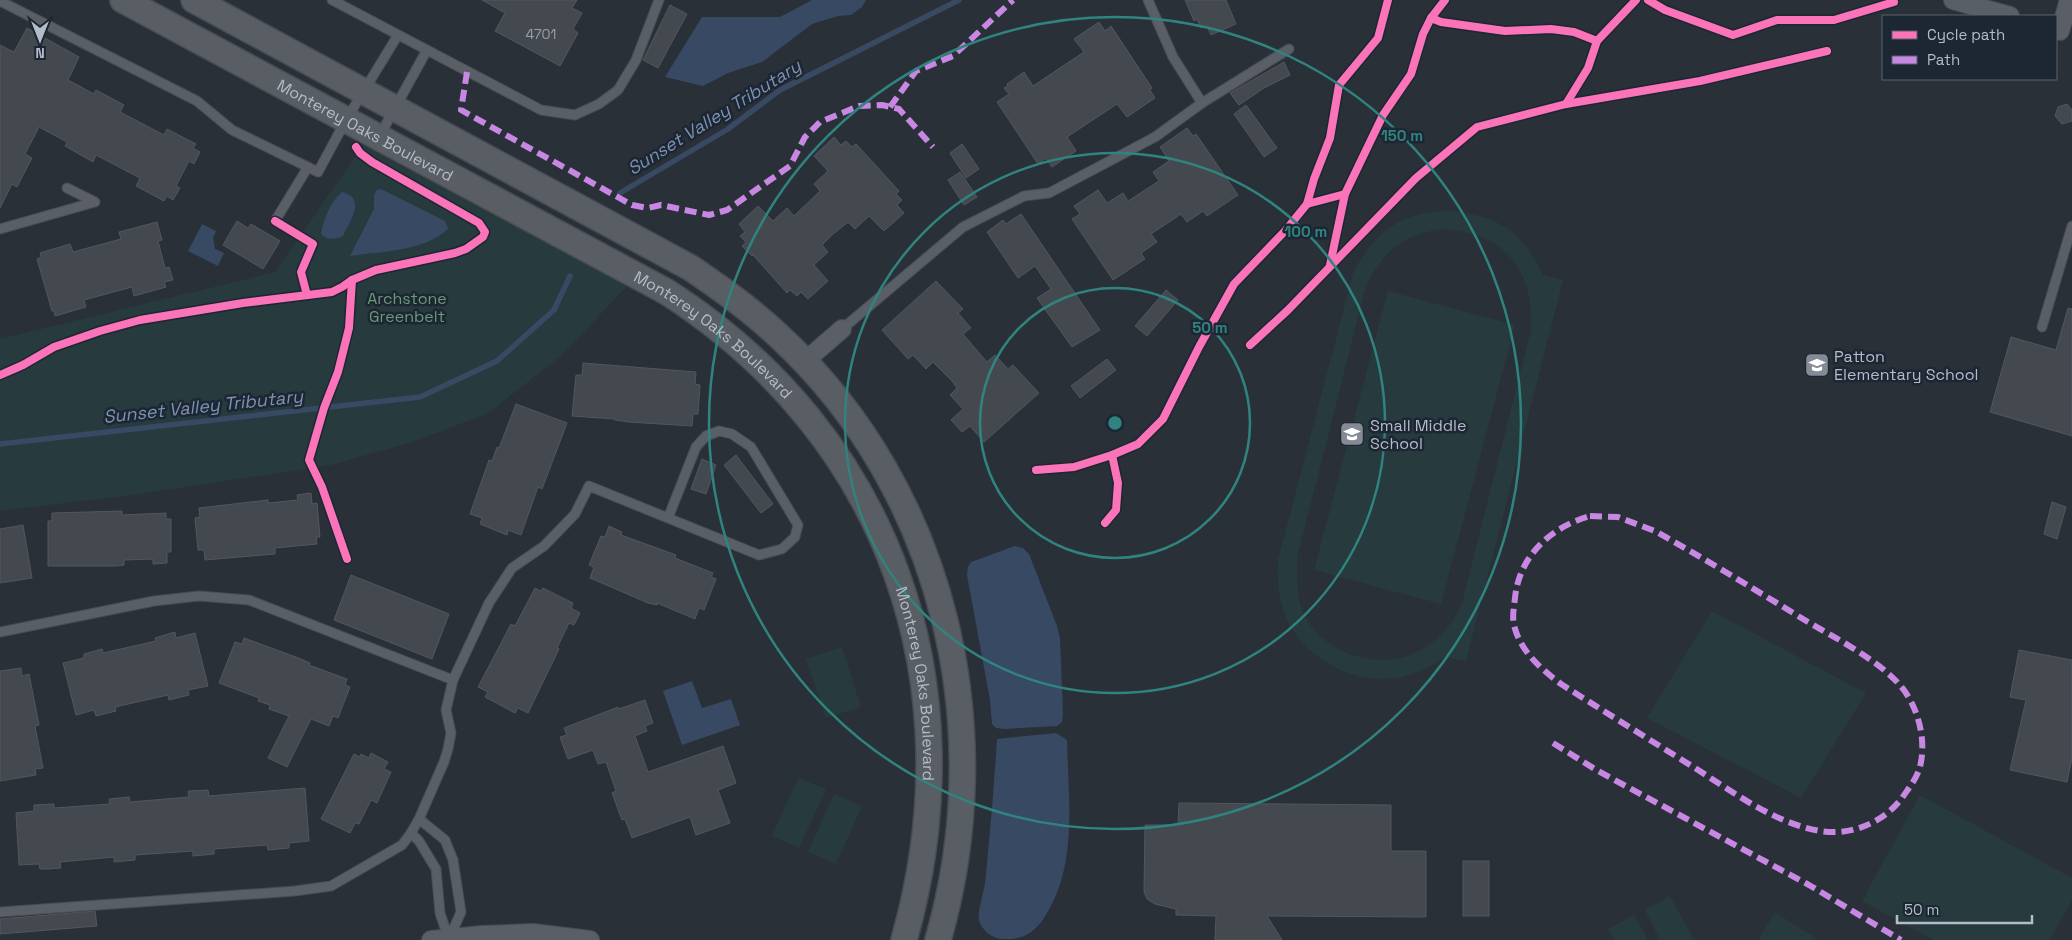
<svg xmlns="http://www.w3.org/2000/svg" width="2072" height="940" viewBox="0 0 2072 940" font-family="'Space Grotesk',sans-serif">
<rect width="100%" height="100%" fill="#2a3038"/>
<g fill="#273a3e" fill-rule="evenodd">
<polygon points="367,140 630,283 561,356 487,414 409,443 331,465 139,494 0,511 0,339 275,272"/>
<path d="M1449,210c51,8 71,18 94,65l20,5 -97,381 -20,-4c-18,11 -37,21 -60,22 -20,1 -41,-5 -58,-16 -39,-24 -53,-57 -50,-103l76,-290c25,-42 46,-56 95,-60zM1442,229c62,3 92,40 89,101l-69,273c-21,50 -74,72 -123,46 -14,-7 -27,-19 -35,-34 -8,-17 -7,-39 -7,-57l69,-272c16,-34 38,-52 76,-57z"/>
<polygon points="1388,291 1515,325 1441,604 1314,570"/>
<polygon points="1712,611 1866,693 1801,798 1647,718"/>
<polygon points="842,647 861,707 826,718 806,659"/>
<polygon points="798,778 826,789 799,848 772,836"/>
<polygon points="834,794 862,806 836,864 808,852"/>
<polygon points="1920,795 2072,878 2072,900 2050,940 1933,940 1862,901"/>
<polygon points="1670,896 1694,940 1660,940 1645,910"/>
<polygon points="1775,912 1819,940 1758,940"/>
<polygon points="1634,915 1648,940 1614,940 1608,929"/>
</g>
<g fill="#384963">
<polygon points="812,0 866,0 862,7 851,15 838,16 812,24 762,62 728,73 703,86 665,77 702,17 780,17"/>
<path d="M381,189l64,32 3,8c-25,23 -66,22 -98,27l24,-47v-14l3,-5z"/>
<path d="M342,192c25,6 8,29 1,44 -9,4 -15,4 -22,-2 3,-15 9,-32 21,-42z"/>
<polygon points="202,224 216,231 213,238 215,249 224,253 218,266 188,251"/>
<polygon points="1015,546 1023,548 1029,554 1057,626 1060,638 1063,714 1062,722 1057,726 1005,729 996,728 992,724 990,700 967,575 968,567 971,562"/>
<polygon points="692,681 702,708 731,699 740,725 682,745 663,691"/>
<path d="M1056,733l11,7c1,60 12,128 -25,181 -11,14 -21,19 -41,18 -10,-2 -19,-8 -22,-19 -2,-7 5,-28 6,-37 5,-48 9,-96 12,-144z"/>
</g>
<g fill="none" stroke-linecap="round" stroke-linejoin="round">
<g stroke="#384963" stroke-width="5.5">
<polyline points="620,193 728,129 780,90 959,0"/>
<polyline points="0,444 420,397 497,361 554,310 570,276"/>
</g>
</g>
<g fill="#444950" stroke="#52575f">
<polygon points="482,0 577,0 572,8 582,13 573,29 578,33 560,66 495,31 505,13"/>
<polygon points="1185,0 1226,0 1236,24 1211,35 1207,26 1201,28 1197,19 1194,21"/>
<polygon points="670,5 687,14 658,68 643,60"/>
<polygon points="1099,22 1105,31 1111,26 1152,88 1150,90 1155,98 1127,117 1117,104 1067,137 1076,151 1052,167 1046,158 1038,164 997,102 1009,94 1004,88 1008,86 1007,84 1024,72 1033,86 1084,52 1074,39"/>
<polygon points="27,28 79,57 68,80 94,94 96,90 124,105 120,112 164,135 167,129 196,144 193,148 200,152 194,164 189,161 176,186 180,188 173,200 167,196 164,201 136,186 140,178 96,155 93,162 65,146 67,142 39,127 25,154 32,158 17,187 12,184 0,208 0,45 14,52"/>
<polygon points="1284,62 1290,75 1264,88 1239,105 1230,93"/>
<polygon points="2067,104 2072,110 2072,121 2062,124 2055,116 2058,107"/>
<polygon points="1246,105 1277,148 1264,157 1234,114"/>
<polygon points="1187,128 1193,136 1196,134 1238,195 1207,216 1203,211 1187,222 1181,214 1151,234 1157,242 1141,253 1145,259 1113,280 1072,219 1080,214 1074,206 1098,190 1107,203 1123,193 1128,201 1159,181 1153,172 1169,161 1160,147"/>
<polygon points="834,137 841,145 846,141 852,147 856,144 869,158 899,191 896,194 902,200 897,205 904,213 884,231 869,216 855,229 848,222 832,235 822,245 828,252 814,265 828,281 808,299 801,292 797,296 790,290 787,293 753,255 752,256 742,246 746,242 740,236 745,232 739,224 758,206 773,221 787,208 794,216 820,191 814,184 828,171 814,156"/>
<polygon points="962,144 979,169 966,178 950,153"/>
<polygon points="960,172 977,197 964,205 948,180"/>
<polygon points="1021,214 1100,330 1072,347 1037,298 1051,289 1035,266 1018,278 987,232 1003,220 1006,224"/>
<polygon points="237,221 248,228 251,224 280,241 263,269 223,245"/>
<polygon points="157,222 162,240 158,241 165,268 169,267 173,280 164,282 166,287 134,296 132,287 84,300 86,307 55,316 54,311 52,311 37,259 41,257 40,253 70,244 73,252 121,239 119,232"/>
<polygon points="936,281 963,309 958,313 971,328 963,334 987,362 995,355 1008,369 1013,365 1039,393 984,442 970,426 962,432 951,420 963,409 950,395 957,388 952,381 933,362 926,369 913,355 908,359 882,330"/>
<polygon points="1166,290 1178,300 1147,336 1135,326"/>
<polygon points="2068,308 2072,309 2072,436 1990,412 2011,337 2056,350"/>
<polygon points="1107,359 1116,370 1080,398 1071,386"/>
<polygon points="583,363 696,372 695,384 700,385 698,414 693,414 692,426 629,422 615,420 615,419 572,416 576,375 582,375"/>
<polygon points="516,404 567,423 542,489 538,487 521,535 508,530 507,535 480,524 482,518 470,514 489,460 492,461 497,447 499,448"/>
<polygon points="736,455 773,504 761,513 724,465"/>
<polygon points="702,459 716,465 706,494 691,489"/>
<polygon points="311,493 312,504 317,503 320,537 316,537 317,544 275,548 275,554 205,560 204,550 198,550 195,518 200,517 199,508 268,500 268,503 298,500 297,495"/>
<polygon points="2052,502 2066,507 2057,539 2044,534"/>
<polygon points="122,511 122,515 166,513 166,519 171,519 171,552 167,552 167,563 153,564 153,559 124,560 124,565 116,566 48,566 48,521 52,521 52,513"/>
<polygon points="23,525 32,578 0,583 0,529"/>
<polygon points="609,526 622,532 621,535 676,555 675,558 713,573 711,577 716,579 704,610 699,608 695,619 657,603 657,605 648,603 590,578 594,567 589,565 601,536 605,537"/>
<polygon points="351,575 449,614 432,659 334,620"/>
<polygon points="535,588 541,591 543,588 573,603 571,608 580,613 574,625 569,623 557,648 559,649 528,713 518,708 515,713 485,697 488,692 478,687 511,624 515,626"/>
<polygon points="175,632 176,638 195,633 208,686 188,690 189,695 169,700 168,695 115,707 116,711 96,716 94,710 76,715 63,663 84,658 84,654 102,649 103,653 156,641 155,638"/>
<polygon points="244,638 296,657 310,663 309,665 347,679 345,685 350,687 338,718 333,716 329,726 311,719 287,767 268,758 289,716 269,709 270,705 258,701 259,698 219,683 235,642 242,644"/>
<polygon points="2019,650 2072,660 2072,758 2067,782 2010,770 2026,700 2010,697"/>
<polygon points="21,668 22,676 29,674 39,725 35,726 43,768 35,769 36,775 0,781 0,671"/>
<polygon points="645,700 653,723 645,726 647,731 635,736 648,772 723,746 736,783 718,790 730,823 696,835 690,817 632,838 625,819 622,820 612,793 616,791 606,762 598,764 593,750 568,759 560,737 567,735 564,728 618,707 619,709"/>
<polygon points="371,753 388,762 384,769 391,772 377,803 371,800 359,824 355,823 350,833 321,819 354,754 360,757 361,754 369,758"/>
<polygon points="305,788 309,841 289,843 289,848 268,850 267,845 214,849 214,854 193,856 193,851 135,855 135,860 114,862 114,857 60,862 61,868 48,869 40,869 39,864 19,865 16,813 34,811 34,805 54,804 54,808 110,804 109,799 129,797 130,802 189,797 188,791 208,790 209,796"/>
<polygon points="1179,803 1391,805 1391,851 1426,851 1426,917 1267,916 1282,940 1215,940 1216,916 1176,915 1176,909 1155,904 1147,899 1144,892 1145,825 1178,825"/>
<rect x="1463" y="861" width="26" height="55"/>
<polygon points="95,911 97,926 0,934 0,919"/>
</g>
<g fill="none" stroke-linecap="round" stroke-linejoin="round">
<defs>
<g id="lane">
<polyline points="332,0 541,110 575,115 599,104 618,90 636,60 659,0"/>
<polyline points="1148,0 1173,57 1202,103"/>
<polyline points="0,1 197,101 232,130 318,172 346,120 398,35"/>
<polyline points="380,135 427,50"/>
<polyline points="275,221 308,167"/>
<polyline points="0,229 95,202 67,188"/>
<polyline points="2042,327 2072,226"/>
<polyline points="842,329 963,227 1024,196 1049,193 1155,137 1202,103 1289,49"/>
<polyline points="0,632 154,601 199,596 249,600 453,680"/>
<polyline points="419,819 445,840 453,860 461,912 449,939"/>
<polyline points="411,833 419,841 436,869 440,913 449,940"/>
<polyline points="0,912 295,891 331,886 402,845 411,833 419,819 444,762 448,749 451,733 446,710 453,680 489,603 512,568 544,546 575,514 589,486 759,555 782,549 795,537 798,525 751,447 732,434 719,431 706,436 696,447 668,518"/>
</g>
<g id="street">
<polyline points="1953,0 2010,16"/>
<polyline points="2060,31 2069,0"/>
<polyline points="804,362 842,329"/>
<polyline points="431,940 482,935 533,933 590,940"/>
</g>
<g id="secondary">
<path id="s1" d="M123,0l544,292c225,145 309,393 237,648"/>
<path d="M194,0l497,268c32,22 63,44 91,71 163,153 217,389 156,601"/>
</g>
</defs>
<use href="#lane" stroke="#484c53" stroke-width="11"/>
<use href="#street" stroke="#484c53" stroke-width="20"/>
<use href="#secondary" stroke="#484c53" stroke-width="28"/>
<use href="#lane" stroke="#5a5e66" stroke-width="9"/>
<use href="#street" stroke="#5a5e66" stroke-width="18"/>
<use href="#secondary" stroke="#595d64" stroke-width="25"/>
<g stroke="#c787e3" stroke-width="6" stroke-dasharray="12 6" stroke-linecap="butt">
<polyline points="467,72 461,110 632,205 648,208 661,205 709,215 727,210 790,166 805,137 820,122 859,106 882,105 899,109 933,147"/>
<polyline points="890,107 916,71 953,56 1013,0"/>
<path d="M1590,516l28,1 37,14c52,29 102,60 153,91 28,16 69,38 90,61 20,21 30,59 21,87 -4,11 -11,19 -17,28 -19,25 -51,38 -82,33 -46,-8 -87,-39 -125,-63 -45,-28 -90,-56 -134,-84 -20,-15 -41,-33 -47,-59 -2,-9 0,-18 1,-27 4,-42 36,-71 75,-82z"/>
<polyline points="1553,743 1598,771 1809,885 1901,940"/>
</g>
<defs>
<g id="cycleway">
<polyline points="1648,0 1665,10 1733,35 1777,20 1834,20 1894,2"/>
<polyline points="1431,18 1441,22 1505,31 1551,29 1574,32 1597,41 1636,0"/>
<polyline points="1566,104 1588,68 1597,41"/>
<polyline points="1307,204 1345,194 1383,115 1411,74 1423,34 1431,18 1445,0"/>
<polyline points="275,221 313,244 301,272 307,295"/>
<polyline points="1330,265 1345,194"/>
<polyline points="1250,345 1288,310 1416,178 1477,127 1566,104 1700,81 1827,51"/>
<polyline points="0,375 23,365 54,347 100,331 140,320 243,303 332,292 342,287 352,280 376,270 455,253 466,249 483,237 485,232 479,223 372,162 360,153 356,147"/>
<polyline points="1036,470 1074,467 1112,455"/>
<polyline points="1105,523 1116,510 1118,483 1112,455 1138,444 1163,419 1199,347 1234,284 1285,231 1307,204 1314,179 1330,138 1339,85 1378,38 1388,0"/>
<polyline points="347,559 322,487 309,460 324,408 338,372 349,328 352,280"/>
</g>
</defs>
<use href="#cycleway" stroke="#1d2633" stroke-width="11"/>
<use href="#cycleway" stroke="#fb73b8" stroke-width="8"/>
</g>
<g fill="none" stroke="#308480" stroke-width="2.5">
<circle cx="1115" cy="423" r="135"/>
<circle cx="1115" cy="423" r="270"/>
<circle cx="1115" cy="423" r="406"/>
</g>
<defs>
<symbol id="school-square" viewBox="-11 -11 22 22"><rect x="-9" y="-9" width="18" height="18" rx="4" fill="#848b96" stroke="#1d2633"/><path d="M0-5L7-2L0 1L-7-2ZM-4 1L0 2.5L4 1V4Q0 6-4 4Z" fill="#fff"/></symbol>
</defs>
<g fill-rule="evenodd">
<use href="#school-square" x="1803" y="351" width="28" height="28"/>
<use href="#school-square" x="1338" y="420" width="28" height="28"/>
</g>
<g text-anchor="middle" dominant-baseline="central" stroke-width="5" stroke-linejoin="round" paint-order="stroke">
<g font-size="14" fill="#989fab">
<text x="541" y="34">4701</text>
</g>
<g font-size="16" fill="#b4bcc9" stroke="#1d2633">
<text stroke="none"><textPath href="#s1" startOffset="275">Monterey Oaks Boulevard</textPath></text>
<text stroke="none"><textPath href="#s1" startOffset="680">Monterey Oaks Boulevard</textPath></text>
<text stroke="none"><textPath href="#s1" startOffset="1100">Monterey Oaks Boulevard</textPath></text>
</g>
<g font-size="16" fill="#6b9a76" stroke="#1d2633">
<text x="407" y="298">Archstone<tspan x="407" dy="18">Greenbelt</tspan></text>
</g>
<g font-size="16" fill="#b4bcc9" stroke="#1d2633" text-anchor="start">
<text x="1834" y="356">Patton<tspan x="1834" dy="18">Elementary School</tspan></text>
<text x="1370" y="425">Small Middle<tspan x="1370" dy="18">School</tspan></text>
</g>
<g font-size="18" font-style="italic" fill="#7c92b1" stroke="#1d2633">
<text transform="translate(714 117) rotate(-32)">Sunset Valley Tributary</text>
<text transform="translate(203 406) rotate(-6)">Sunset Valley Tributary</text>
</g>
</g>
<circle cx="1115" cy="423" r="8" fill="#308480" stroke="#1d2633" stroke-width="2.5"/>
<g font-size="15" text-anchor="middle" font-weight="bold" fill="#308480" stroke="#1d2633" stroke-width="5" stroke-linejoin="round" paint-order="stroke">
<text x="1402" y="141">150 m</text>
<text x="1306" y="237">100 m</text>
<text x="1210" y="333">50 m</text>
</g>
<rect x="1882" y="15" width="175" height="65" fill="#1d2633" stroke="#59626f"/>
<rect x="1892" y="31" width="25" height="8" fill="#fb73b8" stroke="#59626f"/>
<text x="1927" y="40" font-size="15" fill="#b4bcc9">Cycle path</text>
<rect x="1892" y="56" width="25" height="8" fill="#c787e3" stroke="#59626f"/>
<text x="1927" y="65" font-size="15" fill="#b4bcc9">Path</text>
<g transform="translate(40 40) rotate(180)" stroke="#1d2633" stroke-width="4" paint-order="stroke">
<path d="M0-4L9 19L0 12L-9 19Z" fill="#b4bcc9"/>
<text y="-8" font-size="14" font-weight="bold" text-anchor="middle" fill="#b4bcc9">N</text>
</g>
<path d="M1897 915v8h135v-8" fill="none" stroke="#b4bcc9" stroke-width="2.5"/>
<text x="1904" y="915" font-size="15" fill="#b4bcc9" stroke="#1d2633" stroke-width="4" paint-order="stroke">50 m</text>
</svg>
